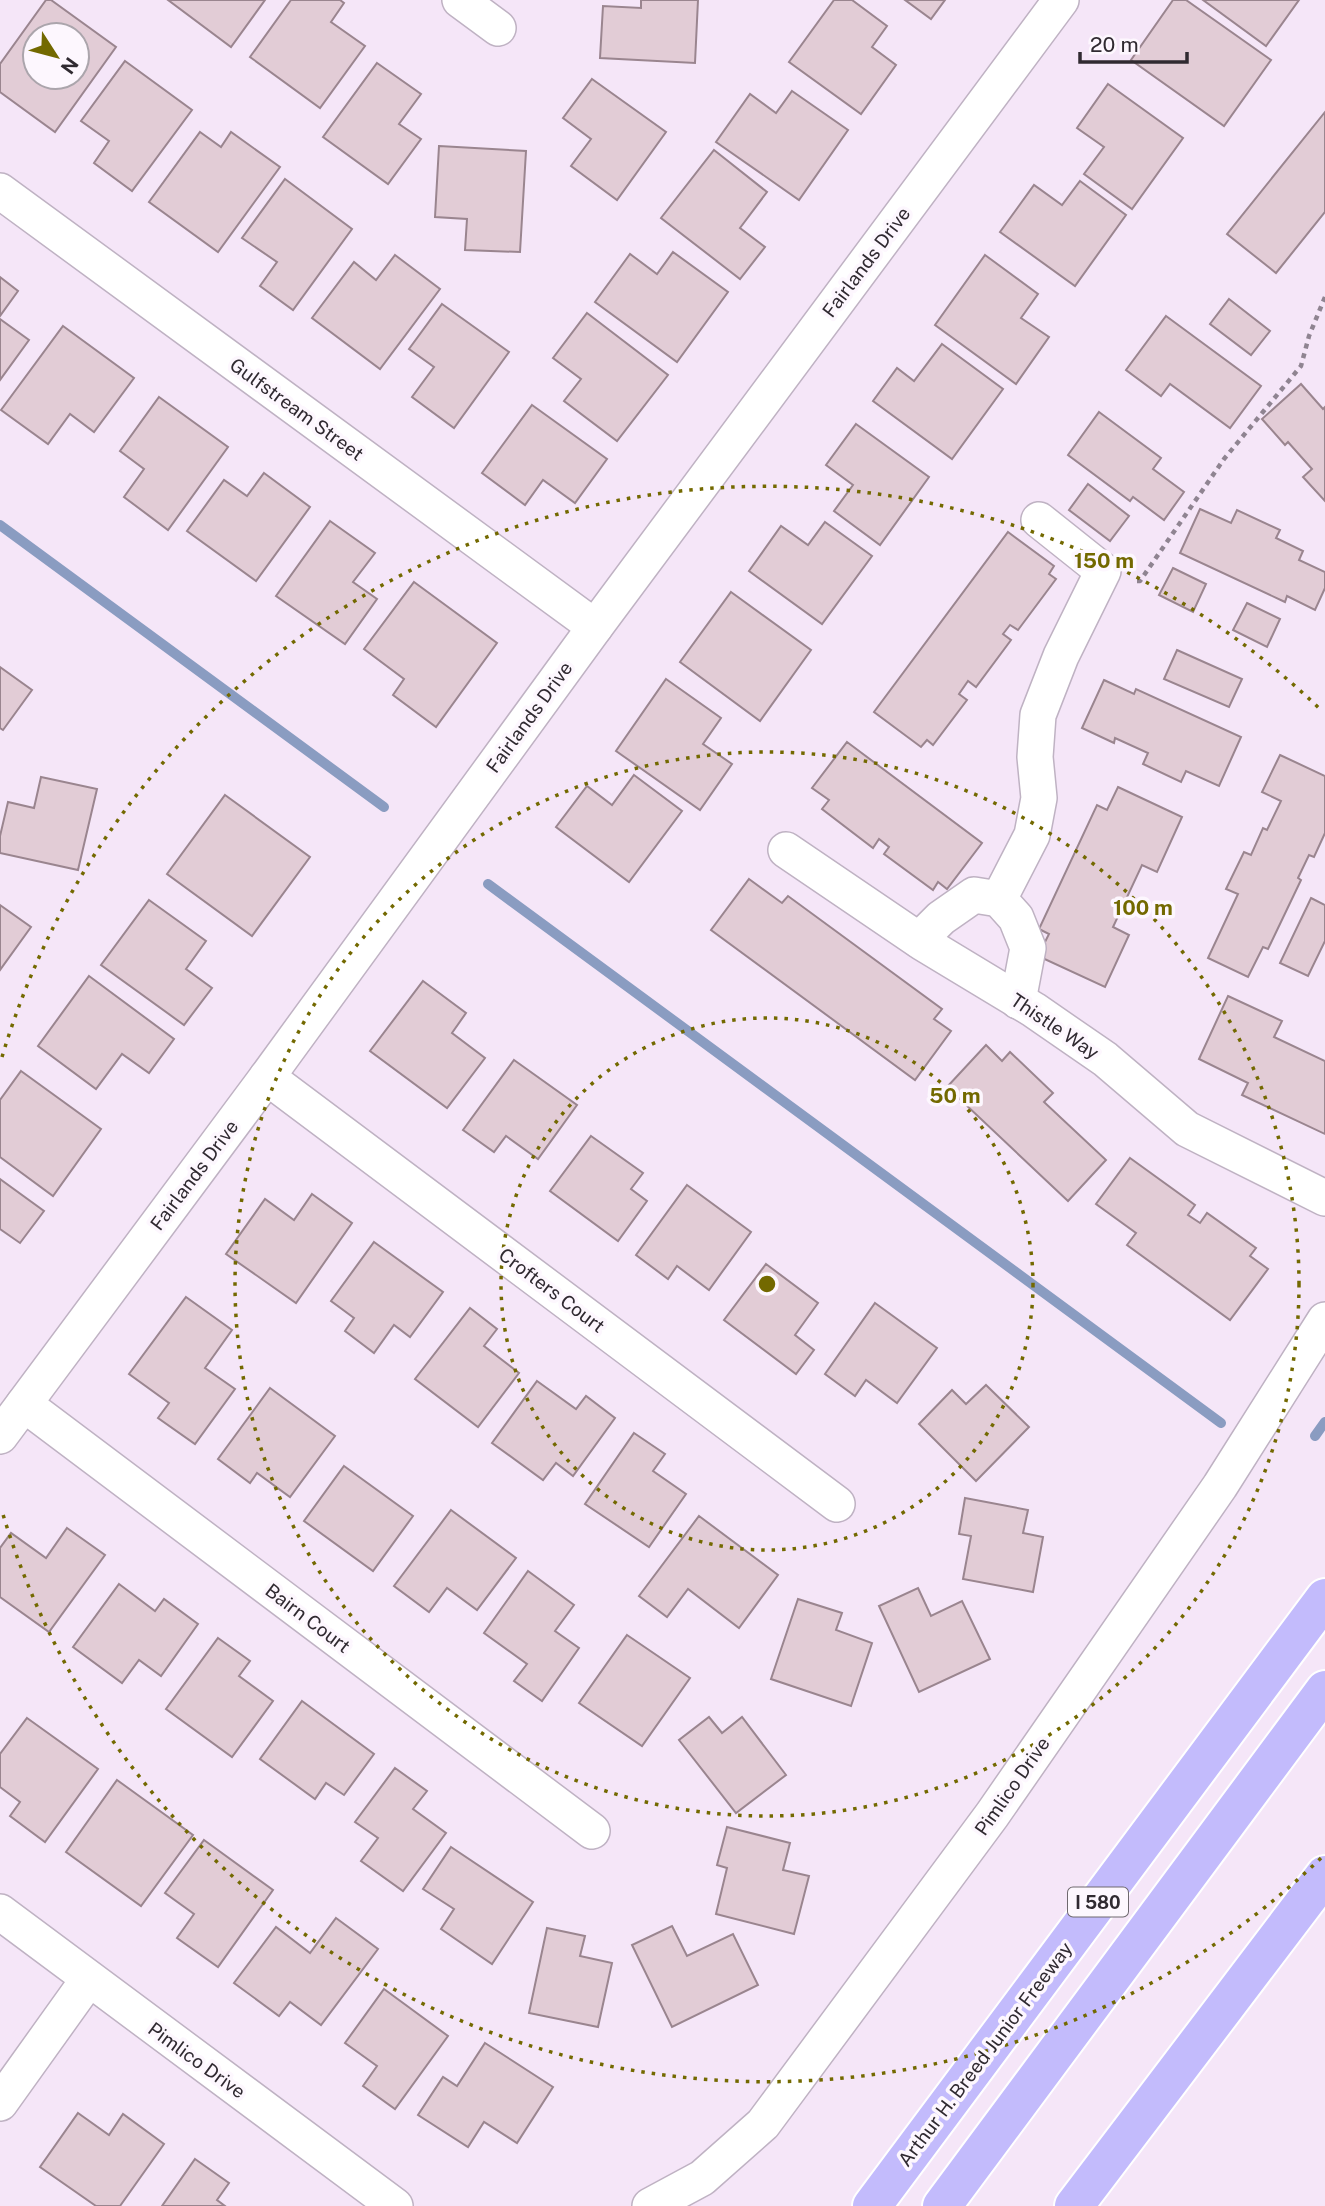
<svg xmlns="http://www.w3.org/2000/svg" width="1325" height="2206" viewBox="0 0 1325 2206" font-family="'Public Sans',sans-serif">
<rect width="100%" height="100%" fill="#f5e6f8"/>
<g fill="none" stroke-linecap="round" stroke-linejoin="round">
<g stroke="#8a9cc1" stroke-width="10">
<polyline points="0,525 384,807"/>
<polyline points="488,884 1221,1423"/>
<polyline points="1315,1436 1325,1422"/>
</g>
</g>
<g fill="#e2ccd6" stroke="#9a858f" stroke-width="2" fill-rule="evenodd">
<path d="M46,0h5l65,47 -61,85 -55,-40v-28zM35,35h42v42h-42z"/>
<polygon points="168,0 265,0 231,47"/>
<polygon points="291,0 340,0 344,3 331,22 365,46 320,108 250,57"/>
<polygon points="641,0 698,0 695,63 600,58 603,6 641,8"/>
<polygon points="834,0 852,0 887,26 872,47 896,65 861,114 789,62"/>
<polygon points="905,0 945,0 931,19"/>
<polygon points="1173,0 1186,0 1271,60 1224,126 1131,60"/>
<polygon points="1203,0 1299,0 1266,46"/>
<polygon points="125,61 192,110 132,191 94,163 109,141 81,121"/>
<polygon points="377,63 421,94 399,124 421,139 388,184 323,137"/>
<polygon points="592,79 666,132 617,200 571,166 591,139 563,118"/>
<polygon points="1108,84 1183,138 1132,209 1084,174 1104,147 1077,128"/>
<polygon points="792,91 848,130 799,200 716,142 750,94 776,113"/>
<polygon points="1325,112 1325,212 1276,273 1227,234"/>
<polygon points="200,132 221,147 231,132 280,167 218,252 149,202"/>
<polygon points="439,146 526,151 520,252 465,250 467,219 435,217"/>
<polygon points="714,150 767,192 740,228 765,247 740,279 661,218"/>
<polygon points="285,179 352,229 293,310 260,286 277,262 242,238"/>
<polygon points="1080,181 1126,215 1075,286 1000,232 1034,185 1062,205"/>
<polygon points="673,252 728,292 677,362 595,302 630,254 657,274"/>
<polygon points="395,255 440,289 380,369 312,318 354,262 376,280"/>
<polygon points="985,255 1038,294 1021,318 1049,337 1016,384 935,325"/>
<polygon points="0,277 18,291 0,316"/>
<polygon points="1229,299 1270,331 1251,355 1210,324"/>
<polygon points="442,304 509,352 454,428 412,397 434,367 409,349"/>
<polygon points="587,313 668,375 617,441 564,401 581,379 553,358"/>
<polygon points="1166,316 1261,386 1230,428 1170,384 1161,396 1126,370"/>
<polygon points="0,319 29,340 0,380"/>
<polygon points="63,326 134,378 94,432 70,414 48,444 1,410"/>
<polygon points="942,344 1003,389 952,459 873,401 897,368 914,381"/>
<polygon points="1301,384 1323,409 1325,407 1325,501 1303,477 1312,469 1288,442 1285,445 1262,419"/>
<polygon points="159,397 228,447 168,530 124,497 144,469 120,451"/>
<polygon points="532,405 607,459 575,503 543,480 525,505 482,473"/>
<polygon points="1099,412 1161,458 1153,469 1184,492 1164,520 1133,497 1130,501 1068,455"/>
<polygon points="856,424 929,477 880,545 834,511 853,485 826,465"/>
<polygon points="264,473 310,507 256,581 187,531 224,480 247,496"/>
<polygon points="1088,484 1129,516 1110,541 1069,510"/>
<polygon points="1200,509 1231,523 1237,510 1280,530 1276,538 1303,551 1299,560 1325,572 1325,588 1315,610 1287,596 1285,602 1180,553"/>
<polygon points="330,521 375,553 353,582 377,599 345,644 276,596"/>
<polygon points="825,522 872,556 822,624 749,571 781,526 808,545"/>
<polygon points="1008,532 1054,566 1049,574 1056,579 1018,630 1010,625 1003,634 1011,640 976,687 968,681 959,694 967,700 933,745 927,740 921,747 874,712"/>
<polygon points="1173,568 1206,584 1193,612 1159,595"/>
<polygon points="414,582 497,643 436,727 393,695 404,679 364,649"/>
<polygon points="731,592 811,650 760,721 680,662"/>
<polygon points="1247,603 1280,619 1267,647 1233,630"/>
<polygon points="1177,650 1242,679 1229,707 1164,679"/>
<polygon points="0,667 32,690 3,730 0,728"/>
<polygon points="666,679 721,718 703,744 732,764 700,810 616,751"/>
<polygon points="1104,680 1134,694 1136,689 1241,737 1219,786 1186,771 1181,782 1143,764 1148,753 1115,738 1114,743 1082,728"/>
<polygon points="847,742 982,843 947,889 938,882 933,890 884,854 889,847 879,839 873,848 822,809 829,800 812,788"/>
<polygon points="1280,755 1325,776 1325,833 1314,857 1309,855 1298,878 1301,880 1268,949 1263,947 1248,977 1208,958 1238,894 1226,889 1244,852 1251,855 1263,828 1267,830 1281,801 1262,792"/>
<polygon points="634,775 682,811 629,882 556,827 587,786 612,805"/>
<polygon points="41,777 97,789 78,870 0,853 0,836 8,802 34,808"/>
<polygon points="1118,787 1182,817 1157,872 1142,865 1113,927 1129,935 1105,987 1038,956 1049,934 1039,929 1097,805 1107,810"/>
<polygon points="225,795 310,857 252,936 167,874"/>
<polygon points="749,879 782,903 788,896 942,1009 934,1019 951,1031 915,1080 711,930"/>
<polygon points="1311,898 1325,905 1325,941 1308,976 1280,963"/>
<polygon points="149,900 206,941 186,969 212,988 184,1025 101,965"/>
<polygon points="0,905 31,927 0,970"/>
<polygon points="89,976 174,1039 149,1073 122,1054 96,1089 38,1046"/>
<polygon points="423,981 466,1013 452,1033 485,1058 447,1108 370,1051"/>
<polygon points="1228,996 1282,1021 1274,1037 1325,1061 1325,1134 1242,1095 1248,1083 1199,1059"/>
<polygon points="986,1045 1002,1061 1010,1052 1053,1093 1044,1102 1106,1160 1068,1201 947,1087"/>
<polygon points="514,1060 577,1105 538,1159 506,1136 494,1152 463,1130"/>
<polygon points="21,1071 101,1129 53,1196 0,1157 0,1100"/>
<polygon points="591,1136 643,1173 631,1189 647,1201 618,1241 550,1191"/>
<polygon points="1130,1158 1195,1205 1188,1215 1200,1223 1207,1213 1256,1248 1250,1256 1268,1269 1230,1320 1127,1245 1136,1233 1096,1204"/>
<polygon points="0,1179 44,1211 20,1243 0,1229"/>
<polygon points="687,1185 751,1232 709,1290 677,1266 668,1279 636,1255"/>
<polygon points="312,1194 352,1223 296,1303 226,1254 265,1199 294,1220"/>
<polygon points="374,1242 443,1292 410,1337 394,1325 374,1353 345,1331 354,1318 331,1301"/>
<polygon points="766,1264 818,1303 795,1335 814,1350 796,1374 724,1320"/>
<polygon points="186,1297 232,1330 205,1368 235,1389 195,1444 158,1418 169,1403 129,1374"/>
<polygon points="875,1303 937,1348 897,1403 866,1380 855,1396 825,1374"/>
<polygon points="470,1308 497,1329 484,1346 519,1373 478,1427 415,1379"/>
<polygon points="537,1381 576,1409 586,1396 615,1418 573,1476 556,1463 543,1480 492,1443"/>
<polygon points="986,1385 1029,1427 976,1481 919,1424 952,1390 966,1404"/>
<polygon points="270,1388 335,1436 290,1497 257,1473 250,1483 218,1459"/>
<polygon points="634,1433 665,1454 653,1471 686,1494 649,1547 585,1504"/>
<polygon points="344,1466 413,1516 373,1571 304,1521"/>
<polygon points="965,1498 1028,1510 1023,1533 1043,1537 1033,1592 963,1579 971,1536 959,1534"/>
<polygon points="451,1510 516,1558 477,1610 447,1588 429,1612 394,1586"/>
<polygon points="699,1516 778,1575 739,1628 688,1589 667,1617 639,1596"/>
<polygon points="67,1528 105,1555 49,1632 0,1597 0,1548 11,1533 46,1558"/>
<polygon points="528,1571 574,1605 555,1631 579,1648 542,1701 514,1681 527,1664 484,1633"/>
<polygon points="119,1584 155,1611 164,1599 198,1624 161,1676 139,1660 122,1683 73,1647"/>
<polygon points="918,1588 931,1616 962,1601 990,1659 919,1692 879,1606"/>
<polygon points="798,1599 842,1613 836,1630 872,1643 851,1706 771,1679"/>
<polygon points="627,1635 690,1678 642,1746 579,1703"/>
<polygon points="218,1638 250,1661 239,1676 273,1701 232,1757 166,1709"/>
<polygon points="302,1701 374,1754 344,1795 326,1783 315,1799 260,1759"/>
<polygon points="709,1717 722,1733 742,1717 786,1775 736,1813 679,1740"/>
<polygon points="27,1718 98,1769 45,1842 10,1816 20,1802 0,1787 0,1754"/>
<polygon points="395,1768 427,1791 413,1809 446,1833 403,1891 361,1861 378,1838 355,1822"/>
<polygon points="117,1780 193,1835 141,1906 66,1852"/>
<polygon points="727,1827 790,1843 783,1870 809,1876 794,1934 716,1914 727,1868 717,1865"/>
<polygon points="204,1840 273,1890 218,1967 177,1938 194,1914 165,1893"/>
<polygon points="451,1847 533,1902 492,1964 441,1929 454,1909 423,1889"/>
<polygon points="336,1918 378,1949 321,2025 290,2002 279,2016 234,1983 276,1927 310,1953"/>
<polygon points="672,1926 687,1956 733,1934 758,1985 672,2027 632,1945"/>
<polygon points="547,1928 585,1936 580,1956 612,1963 598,2027 529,2013"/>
<polygon points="384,1989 448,2036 395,2109 363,2086 377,2066 345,2043"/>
<polygon points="485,2043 553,2087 517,2143 484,2122 468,2147 418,2115 443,2077 457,2086"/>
<polygon points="78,2113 109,2135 123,2114 164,2144 120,2206 96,2206 40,2167"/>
<polygon points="195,2159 229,2183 217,2200 225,2206 162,2206"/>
</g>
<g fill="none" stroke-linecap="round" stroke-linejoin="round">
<defs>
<g id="minor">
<polyline points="460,0 498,28"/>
<polyline points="0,191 595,627"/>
<polyline points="786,850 923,943 1034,1010 1105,1059 1187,1129 1325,1198"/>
<polyline points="999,899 1032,835 1039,798 1035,757 1038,715 1061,656 1103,571 1039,520"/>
<polyline points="919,940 941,918 974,895 999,899 1016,918 1028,948 1018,1001"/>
<polyline points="267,1077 837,1504"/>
<polyline points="24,1404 592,1831"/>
<polyline points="0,1436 267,1077 595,627 1061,0"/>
<polyline points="0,1912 395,2206"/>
<polyline points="0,2103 88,1980"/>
<polyline points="650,2206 702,2178 763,2124 992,1815 1220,1486 1325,1320"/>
</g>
<g id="motorway">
<polyline points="872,2206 1325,1598"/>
<polyline points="942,2206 1325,1690"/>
<polyline points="1074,2206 1325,1875"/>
</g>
</defs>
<use href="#minor" stroke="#bfb2c3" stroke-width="38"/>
<use href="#motorway" stroke="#fff" stroke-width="42"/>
<polyline stroke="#8f8491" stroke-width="4.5" stroke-dasharray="5 5" stroke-linecap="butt" points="1137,581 1140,581 1224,459 1301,366 1309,336 1325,297"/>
<use href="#minor" stroke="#fff" stroke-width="35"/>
<use href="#motorway" stroke="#c3bbfc" stroke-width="38"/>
</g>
<g fill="none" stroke="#736900" stroke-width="3.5" stroke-dasharray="3.5 7">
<circle cx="767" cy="1284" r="266"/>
<circle cx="767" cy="1284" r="532"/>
<path d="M1321 1858A798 798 0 0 1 2 1511M2 1057A798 798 0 0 1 1321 710"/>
</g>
<g text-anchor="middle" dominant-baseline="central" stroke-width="7" stroke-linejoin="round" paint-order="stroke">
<rect fill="#fdf7fe" stroke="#6e686e" stroke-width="2" x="1068" y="1887.5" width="60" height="29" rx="5"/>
<g font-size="18" font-weight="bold" fill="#302a31">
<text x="1098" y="1902">I 580</text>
</g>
<g font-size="19" fill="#302a31" stroke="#fdf7fe">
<text transform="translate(866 262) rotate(-53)">Fairlands Drive</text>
<text transform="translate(297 409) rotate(36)">Gulfstream Street</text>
<text transform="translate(529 717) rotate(-54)">Fairlands Drive</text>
<text transform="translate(1055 1026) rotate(34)">Thistle Way</text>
<text transform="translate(194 1175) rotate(-53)">Fairlands Drive</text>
<text transform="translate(552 1290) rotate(37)">Crofters Court</text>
<text transform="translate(308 1618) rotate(37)">Bairn Court</text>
<text transform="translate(1012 1786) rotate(-55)">Pimlico Drive</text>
<text transform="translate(985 2054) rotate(-53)">Arthur H. Breed Junior Freeway</text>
<text transform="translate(197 2060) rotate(36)">Pimlico Drive</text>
</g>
</g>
<circle cx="767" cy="1284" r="10" fill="#736900" stroke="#fdf7fe" stroke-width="3.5"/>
<g font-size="21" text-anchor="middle" font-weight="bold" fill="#736900" stroke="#fdf7fe" stroke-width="7" stroke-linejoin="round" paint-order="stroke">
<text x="1104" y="568">150 m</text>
<text x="1143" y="915">100 m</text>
<text x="955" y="1103">50 m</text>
</g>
<g transform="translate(56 56) rotate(126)"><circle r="33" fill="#fdf7fe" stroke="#aba5ac" stroke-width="2"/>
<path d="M0-5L12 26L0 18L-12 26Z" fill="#736900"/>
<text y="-10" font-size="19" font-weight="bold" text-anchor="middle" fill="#302a31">N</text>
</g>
<path d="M1080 52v10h107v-10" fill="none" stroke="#302a31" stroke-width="3.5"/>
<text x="1090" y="52" font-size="21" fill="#302a31" stroke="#fdf7fe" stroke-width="5" paint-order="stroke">20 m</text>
</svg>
